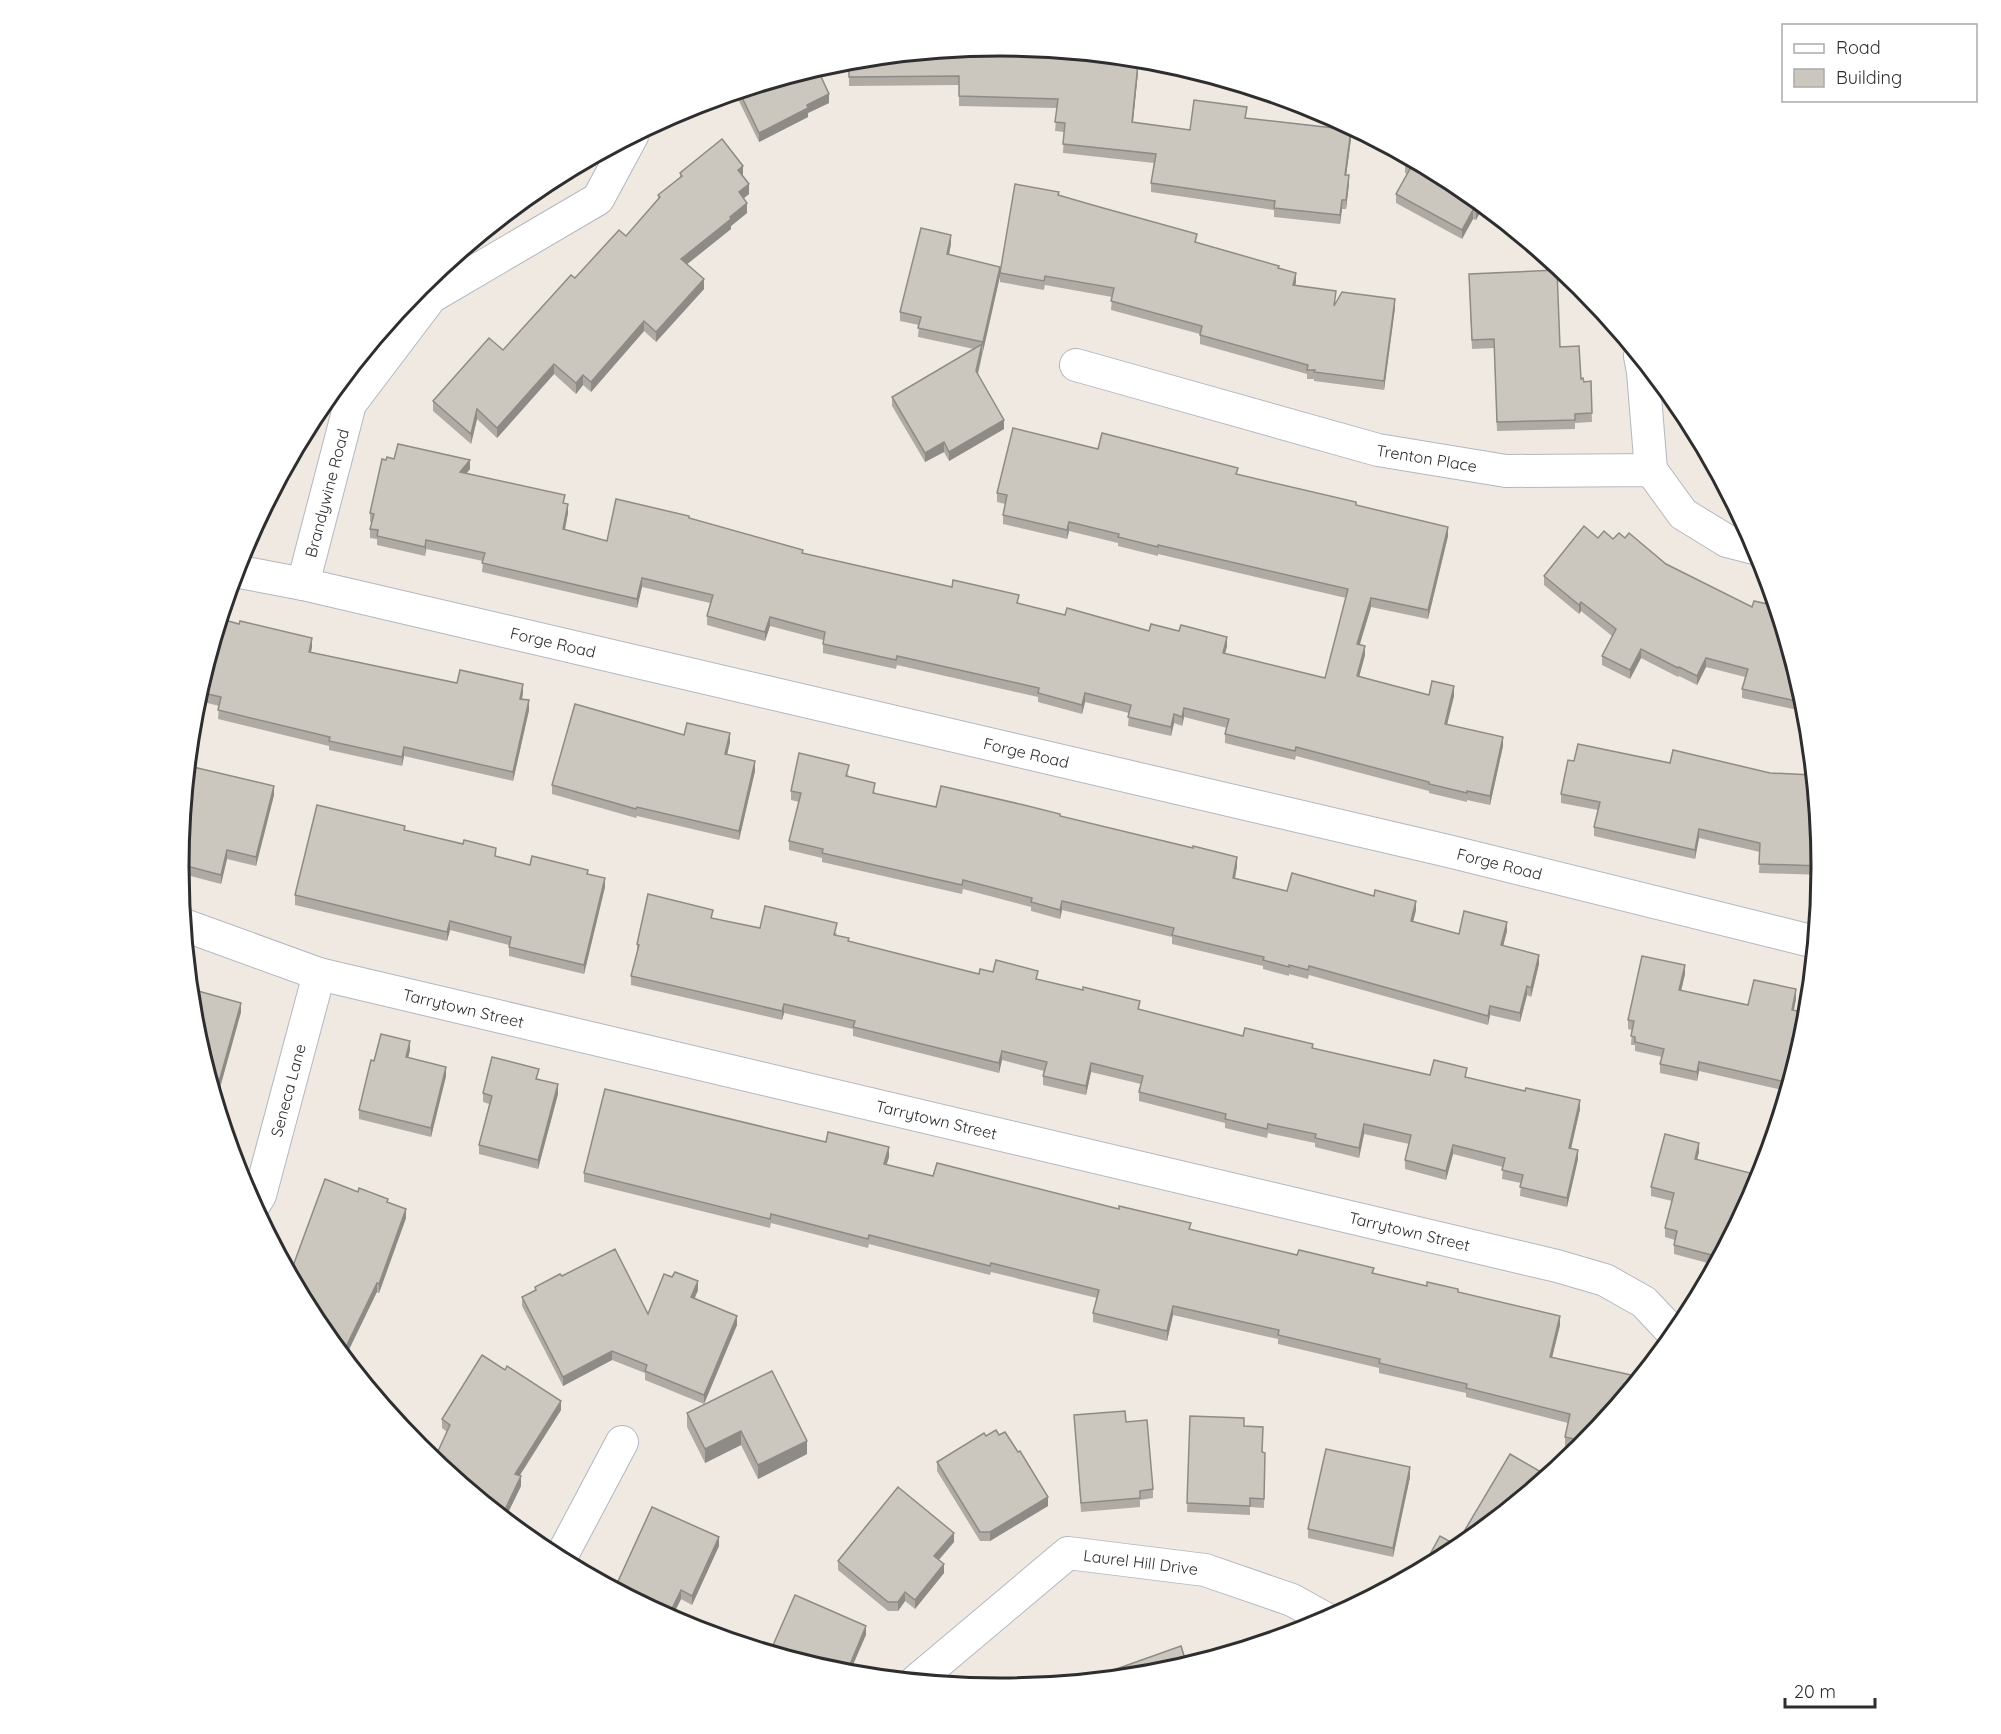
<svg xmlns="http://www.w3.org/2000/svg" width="2001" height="1734" viewBox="0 0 2001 1734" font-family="Quicksand,sans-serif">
<rect width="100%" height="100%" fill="#efe9e1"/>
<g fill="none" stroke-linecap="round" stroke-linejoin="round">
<defs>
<g id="minor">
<polyline points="1640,356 1643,372 1651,470"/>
<path id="s1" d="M1076,365l302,85 128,21 145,-1 32,44 44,27 31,8"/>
<path id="s2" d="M235,571l68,13 1145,267 367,91"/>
<path id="s3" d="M303,584l47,-180 81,-107 167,-98 34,-63"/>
<path id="s4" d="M184,925l135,49 1238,292 48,14 39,22 31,33"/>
<path id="s5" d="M254,1205l6,-10 59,-221"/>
<polyline points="560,1559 622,1442"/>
<path id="s6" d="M916,1681l152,-128 137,17 87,30 36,20"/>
</g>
</defs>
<use href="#minor" stroke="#b4b7c1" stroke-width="34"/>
<use href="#minor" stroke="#fff" stroke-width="32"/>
</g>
<g fill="#afaba4">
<polygon points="1030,51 1138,72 1133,122 1190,130 1246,118 1351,139 1346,175 1349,184 1346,209 1342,209 1340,224 1274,217 1274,210 1151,192 1151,183 1154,163 1063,153 1064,132 1055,131 1057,108 959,106 959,85 849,86 849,60"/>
<polygon points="817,68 829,103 808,113 808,117 759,142 735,93"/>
<polygon points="1405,164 1457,184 1484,205 1476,220 1473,219 1462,239 1396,203 1396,194 1407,174 1405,173"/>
<polygon points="680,173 743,176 749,194 744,198 747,213 731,226 731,229 687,264 704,289 656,342 644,331 591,392 583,385 576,394 554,374 497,438 477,419 471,444 433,411 433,401 503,350 575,278 626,236 658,199 658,195 680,178"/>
<polygon points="1059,195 1197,243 1279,268 1296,282 1295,286 1336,303 1395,308 1384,390 1314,381 1314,379 1307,379 1307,374 1200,344 1200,334 1111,310 1112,297 1045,285 1044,290 1000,282 1000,273"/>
<polygon points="951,244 949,255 1000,276 978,374 1004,429 949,461 944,452 925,462 892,406 892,397 974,349 918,337 919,325 900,321 900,312"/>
<polygon points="1469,283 1560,347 1581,379 1584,382 1591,381 1592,422 1575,423 1575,429 1497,431 1494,348 1472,349"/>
<polygon points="1098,449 1238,475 1356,505 1448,536 1428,619 1371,607 1360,644 1365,655 1359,676 1429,695 1454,696 1447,724 1503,746 1490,805 1467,800 1467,802 1429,793 1429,791 1296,756 1295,760 1225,743 1225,734 1227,728 1184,717 1182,726 1174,723 1171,736 1128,726 1129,713 1085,702 1082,714 1038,702 1038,697 897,665 896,669 823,653 823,640 770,626 765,641 707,625 707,616 710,603 642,587 637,608 482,572 483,561 426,549 425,556 377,545 377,539 370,538 370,529 372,522 370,522 370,513 386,460 394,459 470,469 467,473 565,504 568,513 565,530 607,541 689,518 803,554 1019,604 1065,615 1227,646 1225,653 1325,678 1346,598 1158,554 1158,556 1118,546 1118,543 1069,531 1067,539 1003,524 1003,515 1005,504 997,502 997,493"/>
<polygon points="1598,538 1613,539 1625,538 1666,564 1752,607 1776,606 1807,707 1807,712 1742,698 1742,689 1745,677 1706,667 1697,685 1679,676 1678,677 1641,658 1630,679 1602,665 1602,656 1612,636 1581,611 1579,614 1544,585 1544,576"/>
<polygon points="221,619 312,647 311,652 457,683 523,693 522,699 529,710 513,781 404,756 402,766 329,750 329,746 218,719 219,706 196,700"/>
<polygon points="684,735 730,742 727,755 755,771 739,840 637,816 636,818 552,794 552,785"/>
<polygon points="1574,761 1670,763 1770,773 1813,775 1822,867 1822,875 1759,873 1760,852 1699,838 1695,859 1594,836 1594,827 1598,810 1561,803 1561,794"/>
<polygon points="189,766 274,795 256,866 227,859 221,884 179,873 178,867"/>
<polygon points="849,774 848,776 875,792 875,794 936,807 1060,816 1237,866 1235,879 1287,891 1416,910 1413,922 1459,934 1507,931 1503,946 1539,964 1531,997 1527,995 1520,1022 1490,1015 1488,1025 1309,975 1308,979 1289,974 1289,976 1263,969 1263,966 1172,944 1172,937 1062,910 1060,919 1031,911 1031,907 963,889 962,894 822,862 822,858 789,850 789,841 799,802 791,800 791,791"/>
<polygon points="405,830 496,856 530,865 588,874 605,887 584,974 509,956 509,945 450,930 447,941 295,905 295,895"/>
<polygon points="713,918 760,928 837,933 836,935 849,941 979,974 993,972 1038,979 1140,1010 1243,1036 1313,1049 1430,1075 1467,1077 1580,1109 1571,1149 1578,1159 1567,1207 1520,1196 1521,1183 1502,1179 1503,1167 1453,1154 1446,1180 1405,1169 1405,1160 1409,1144 1364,1134 1359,1158 1315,1147 1315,1143 1268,1133 1267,1138 1225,1128 1225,1123 1139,1101 1139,1092 1141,1084 1091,1072 1086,1095 1043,1085 1043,1076 1044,1071 1002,1060 999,1073 853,1036 853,1029 784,1013 782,1020 631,985 631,976 637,953 637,944"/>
<polygon points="1685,974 1681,991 1748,1005 1796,999 1794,1010 1807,1028 1787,1091 1699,1071 1697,1081 1660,1073 1660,1064 1662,1057 1635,1051 1635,1045 1631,1045 1632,1030 1628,1029 1628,1020"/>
<polygon points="241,1012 219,1091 213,1089 194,1027"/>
<polygon points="410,1050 408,1058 446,1076 431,1137 359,1119 359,1110 374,1061"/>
<polygon points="539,1078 538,1079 558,1094 538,1169 479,1154 479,1145 489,1104 483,1102 483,1093"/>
<polygon points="1699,1152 1697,1159 1758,1184 1715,1265 1674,1254 1674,1245 1675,1240 1665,1237 1665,1228 1672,1201 1651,1196 1651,1187"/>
<polygon points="889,1157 886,1165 933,1176 1191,1230 1427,1286 1458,1292 1560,1325 1552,1357 1640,1377 1580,1450 1565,1446 1565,1437 1568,1423 1466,1397 1466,1393 1379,1373 1379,1368 1278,1344 1278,1339 1173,1315 1167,1341 1093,1322 1093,1313 1097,1298 991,1272 990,1275 869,1244 868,1248 771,1223 770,1228 584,1182 584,1173"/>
<polygon points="388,1203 406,1218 379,1293 293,1266"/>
<polygon points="562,1276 648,1314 698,1290 695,1298 737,1325 704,1404 645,1380 645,1373 612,1360 563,1386 522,1306 522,1297 535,1290 535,1287"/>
<polygon points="561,1410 519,1476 521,1486 505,1519 434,1460 447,1432 442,1428 442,1419"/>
<polygon points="687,1413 807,1454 758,1479 741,1445 705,1463 687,1427"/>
<polygon points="1074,1415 1126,1422 1153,1489 1153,1498 1140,1500 1140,1507 1081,1512"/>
<polygon points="1190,1416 1244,1426 1263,1452 1265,1453 1264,1508 1250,1507 1250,1515 1187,1512"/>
<polygon points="999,1435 1048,1506 990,1541 980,1541 937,1471 937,1462 986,1436"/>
<polygon points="1410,1477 1393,1557 1308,1538 1308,1529"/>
<polygon points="954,1542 939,1560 944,1573 915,1609 905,1601 898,1611 888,1611 838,1570 838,1561"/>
<polygon points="719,1546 692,1605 681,1599 671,1619 615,1588"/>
</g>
<g fill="#8e8b86">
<polygon points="1138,63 1138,72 1132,131 1132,122"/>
<polygon points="829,94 829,103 808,113 808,117 759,142 759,133 807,105"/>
<polygon points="1351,130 1351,139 1345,184 1345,175"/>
<polygon points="743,166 743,176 738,180 738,170"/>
<polygon points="1349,175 1349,184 1346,209 1346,200"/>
<polygon points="749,184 749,194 739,202 739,192"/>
<polygon points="1342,200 1342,209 1340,224 1340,215"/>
<polygon points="747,203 747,213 731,226 731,229 681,269 681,259"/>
<polygon points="1480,203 1484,205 1476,220 1476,211"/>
<polygon points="1473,210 1473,219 1462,239 1462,230"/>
<polygon points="951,235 951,244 947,264 947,254"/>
<polygon points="1000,267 1000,276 983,351 983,342"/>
<polygon points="1296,273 1296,282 1293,294 1293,285"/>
<polygon points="704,279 704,289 656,342 656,332"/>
<polygon points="1395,299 1395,308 1384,390 1384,381"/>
<polygon points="644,321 644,331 591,392 591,382"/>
<polygon points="982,344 982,353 976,381 976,371"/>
<polygon points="554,364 554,374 497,438 497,428"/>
<polygon points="583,375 583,385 576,394 576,383"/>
<polygon points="477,409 477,419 471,444 471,434"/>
<polygon points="1004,420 1004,429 949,461 949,452"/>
<polygon points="944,442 944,452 925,462 925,453"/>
<polygon points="470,460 470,469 460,481 460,472"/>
<polygon points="568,504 568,513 563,538 563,529"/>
<polygon points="1069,522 1069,531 1067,539 1067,530"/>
<polygon points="1448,527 1448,536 1428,619 1428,610"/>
<polygon points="426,540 426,549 425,556 425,547"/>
<polygon points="642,578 642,587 637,608 637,599"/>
<polygon points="1371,598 1371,607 1357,653 1357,644"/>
<polygon points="1581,602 1581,611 1579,614 1579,605"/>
<polygon points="770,617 770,626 765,641 765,632"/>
<polygon points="1227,637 1227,646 1223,662 1223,653"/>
<polygon points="312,638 312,647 309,661 309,652"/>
<polygon points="1365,646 1365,655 1357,685 1357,676"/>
<polygon points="1641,649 1641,658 1630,679 1630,670"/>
<polygon points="1706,658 1706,667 1697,685 1697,676"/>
<polygon points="523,684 523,693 520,708 520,699"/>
<polygon points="1454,686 1454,696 1445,733 1445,724"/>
<polygon points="1085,693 1085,702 1082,714 1082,705"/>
<polygon points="529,700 529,710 513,781 513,772"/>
<polygon points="1184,708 1184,717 1182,726 1182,717"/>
<polygon points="1174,714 1174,723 1171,736 1171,727"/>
<polygon points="730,733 730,742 725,763 725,754"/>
<polygon points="1503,737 1503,746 1490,805 1490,796"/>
<polygon points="404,747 404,756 402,766 402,757"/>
<polygon points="755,761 755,771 739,840 739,831"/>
<polygon points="274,786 274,795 256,866 256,857"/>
<polygon points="1699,829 1699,838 1695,859 1695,850"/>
<polygon points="227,850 227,859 221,884 221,875"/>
<polygon points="1237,857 1237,866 1233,887 1233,878"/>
<polygon points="605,878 605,887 584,974 584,965"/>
<polygon points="1062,901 1062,910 1060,919 1060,910"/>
<polygon points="1416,901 1416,910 1411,930 1411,921"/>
<polygon points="450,921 450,930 447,941 447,932"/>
<polygon points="1507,922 1507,931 1501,954 1501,945"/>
<polygon points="1539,955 1539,964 1531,997 1531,988"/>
<polygon points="1685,965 1685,974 1679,999 1679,990"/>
<polygon points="1527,986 1527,995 1520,1022 1520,1013"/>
<polygon points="1796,989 1796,999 1792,1019 1792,1010"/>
<polygon points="241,1003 241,1012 219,1091 219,1082"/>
<polygon points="784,1004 784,1013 782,1020 782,1011"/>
<polygon points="1490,1006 1490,1015 1488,1025 1488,1016"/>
<polygon points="410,1041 410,1050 406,1066 406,1057"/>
<polygon points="1002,1051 1002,1060 999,1073 999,1063"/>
<polygon points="1699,1062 1699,1071 1697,1081 1697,1072"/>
<polygon points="1091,1063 1091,1072 1086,1095 1086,1086"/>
<polygon points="446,1067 446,1076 431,1137 431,1128"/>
<polygon points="558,1084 558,1094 538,1169 538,1160"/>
<polygon points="1580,1100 1580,1109 1569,1157 1569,1148"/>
<polygon points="1364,1124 1364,1134 1359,1158 1359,1148"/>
<polygon points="1699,1143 1699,1152 1695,1168 1695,1159"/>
<polygon points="1453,1145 1453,1154 1446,1180 1446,1171"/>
<polygon points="889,1147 889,1157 884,1173 884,1164"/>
<polygon points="1578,1150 1578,1159 1567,1207 1567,1198"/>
<polygon points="1758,1175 1757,1187 1753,1195"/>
<polygon points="406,1209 406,1218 379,1293 379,1284"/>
<polygon points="698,1281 698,1290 691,1306 691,1297"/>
<polygon points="377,1283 377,1292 345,1358 342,1355"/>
<polygon points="1173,1306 1173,1315 1167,1341 1167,1331"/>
<polygon points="737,1316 737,1325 704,1404 704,1395"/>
<polygon points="1560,1316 1560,1325 1550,1366 1550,1357"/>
<polygon points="612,1351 612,1360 563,1386 563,1377"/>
<polygon points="561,1401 561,1410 515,1483 515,1474"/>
<polygon points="741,1431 741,1445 705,1463 705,1449"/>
<polygon points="807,1441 807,1454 758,1479 758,1465"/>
<polygon points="1410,1467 1410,1477 1393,1557 1393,1548"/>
<polygon points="521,1476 521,1486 505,1519 502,1516"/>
<polygon points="1048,1497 1048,1506 990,1541 990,1532"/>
<polygon points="954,1533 954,1542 934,1565 934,1556"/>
<polygon points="719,1537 719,1546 692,1605 692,1596"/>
<polygon points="944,1564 944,1573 915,1609 915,1600"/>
<polygon points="681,1590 681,1599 671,1619 668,1617"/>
<polygon points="905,1592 905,1601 898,1611 898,1602"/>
<polygon points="866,1626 866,1635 849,1674 846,1674"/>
</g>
<g fill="#cbc7bf" stroke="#8e8b86" stroke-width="1.5">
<polygon points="1001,45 1030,48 1030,51 1138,63 1132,122 1190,130 1194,100 1247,107 1245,118 1351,130 1345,175 1349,175 1346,200 1342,200 1340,215 1274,208 1275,201 1151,183 1156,154 1063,144 1065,123 1055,122 1058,99 959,96 959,76 849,77 849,60"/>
<polygon points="817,68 829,94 807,105 808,108 759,133 739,91"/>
<polygon points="722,139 743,166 738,170 749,184 739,192 747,203 730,217 731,219 681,259 704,279 656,332 644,321 591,382 583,375 576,383 554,364 497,428 477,409 471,434 433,401 489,338 503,350 571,275 575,278 619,230 626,236 660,197 658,195 682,176 680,173"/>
<polygon points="1409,158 1457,184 1480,203 1476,211 1473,210 1462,230 1396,194 1411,167 1405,164"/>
<polygon points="1015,184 1059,192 1058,195 1096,206 1197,234 1195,242 1279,266 1278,268 1296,273 1293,285 1336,291 1334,306 1342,292 1395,299 1384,381 1314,372 1315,370 1307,370 1308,365 1200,335 1202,326 1111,301 1114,288 1045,276 1044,281 1000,273"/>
<polygon points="921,228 951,235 947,254 1000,267 983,342 918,328 921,317 900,312"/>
<polygon points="1557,270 1560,347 1579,346 1581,379 1583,378 1584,382 1591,381 1592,413 1575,414 1575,420 1497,422 1494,339 1472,340 1469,274"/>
<polygon points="982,344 976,371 1004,420 949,452 944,442 925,453 892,397"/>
<polygon points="1013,428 1098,449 1102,433 1238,468 1236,474 1356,502 1356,505 1448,527 1428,610 1371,598 1357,644 1365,646 1357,676 1429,695 1432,681 1454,686 1445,724 1503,737 1490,796 1467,791 1467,793 1429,784 1429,782 1296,747 1295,751 1225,734 1229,719 1184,708 1182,717 1174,714 1171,727 1128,717 1131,705 1085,693 1082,705 1038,693 1039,688 897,656 896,660 823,644 825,632 770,617 765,632 707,616 713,595 642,578 637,599 482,563 485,553 426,540 425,547 377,536 378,530 370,529 374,514 370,513 382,459 386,460 387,457 394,459 398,444 470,460 460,472 565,495 563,503 568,504 563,529 607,541 616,499 689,516 689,518 803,550 802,553 952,587 953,580 1019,595 1017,603 1065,615 1067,608 1149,631 1151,624 1179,631 1181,625 1227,637 1223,653 1325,678 1348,589 1158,545 1158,547 1118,537 1119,534 1069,522 1067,530 1003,515 1007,495 997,493"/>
<polygon points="1584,526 1598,538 1604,531 1613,539 1619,533 1625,538 1629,533 1666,564 1752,607 1754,601 1776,606 1805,703 1742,689 1748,669 1706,658 1697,676 1679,667 1678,668 1641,649 1630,670 1602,656 1616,629 1581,602 1579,605 1544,576"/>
<polygon points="221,619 239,624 240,621 312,638 309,652 457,683 460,670 523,684 520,699 529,700 513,772 404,747 402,757 329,741 330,737 218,710 221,697 199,692"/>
<polygon points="575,704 684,735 687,723 730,733 725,754 755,761 739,831 637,807 636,809 552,785"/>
<polygon points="1578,744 1670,763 1673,750 1770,773 1813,775 1822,866 1759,864 1760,843 1699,829 1695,850 1594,827 1600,802 1561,794 1568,760 1574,761"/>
<polygon points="799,753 849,765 846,776 875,783 873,793 936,807 941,786 1024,805 1060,814 1060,816 1193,848 1193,846 1237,857 1233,878 1287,891 1292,873 1374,896 1375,890 1416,901 1411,921 1459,934 1464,911 1507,922 1501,945 1539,955 1531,988 1527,986 1520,1013 1490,1006 1488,1016 1309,966 1308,970 1289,965 1289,967 1263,960 1264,957 1172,935 1174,928 1062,901 1060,910 1031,902 1032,898 963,880 962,885 822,853 823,849 789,841 801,793 791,791"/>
<polygon points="189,766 274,786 256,857 227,850 221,875 179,864 182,838 181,838"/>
<polygon points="317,805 405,826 404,830 463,844 464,840 496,848 495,856 530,865 532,856 588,870 587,874 605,878 584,965 509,947 511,937 450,921 447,932 295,895"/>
<polygon points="648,894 713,910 711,918 760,928 765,906 837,923 834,935 849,938 848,941 979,974 980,969 993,972 996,960 1038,971 1036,979 1083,990 1083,987 1140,1001 1138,1009 1243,1036 1245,1028 1313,1044 1312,1048 1430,1075 1434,1060 1467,1068 1465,1077 1525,1091 1526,1088 1580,1100 1569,1148 1578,1150 1567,1198 1520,1187 1523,1175 1502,1170 1505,1158 1453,1145 1446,1171 1405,1160 1411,1135 1364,1124 1359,1148 1315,1138 1316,1134 1268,1124 1267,1129 1225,1119 1226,1114 1139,1092 1143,1076 1091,1063 1086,1086 1043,1076 1047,1062 1002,1051 999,1063 853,1027 855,1021 784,1004 782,1011 631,976 639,945 637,944"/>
<polygon points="1642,956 1685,965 1679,990 1748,1005 1754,980 1796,989 1792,1010 1808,1013 1807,1028 1790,1083 1699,1062 1697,1072 1660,1064 1664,1049 1635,1042 1635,1037 1631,1036 1634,1021 1628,1020"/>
<polygon points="191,989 241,1003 219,1082 210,1079 194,1027"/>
<polygon points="381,1034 410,1041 406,1057 446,1067 431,1128 359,1110 371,1060 374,1061"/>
<polygon points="492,1057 539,1069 536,1079 558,1084 538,1160 479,1145 492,1096 483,1093"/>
<polygon points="605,1089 826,1142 828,1132 889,1147 884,1164 933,1176 937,1163 1119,1209 1119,1206 1191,1223 1189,1229 1297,1255 1299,1250 1374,1268 1372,1273 1427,1286 1427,1282 1458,1289 1458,1292 1560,1316 1550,1357 1640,1377 1587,1442 1565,1437 1570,1414 1466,1388 1467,1384 1379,1363 1380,1359 1278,1335 1279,1330 1173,1306 1167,1331 1093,1313 1099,1290 991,1263 990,1266 869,1235 868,1239 771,1214 770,1219 584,1173"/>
<polygon points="1665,1134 1699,1143 1695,1159 1758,1175 1753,1195 1719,1257 1674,1245 1677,1231 1665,1228 1674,1193 1651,1187"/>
<polygon points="325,1179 358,1192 359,1188 388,1199 387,1202 406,1209 379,1284 377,1283 342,1355 317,1323 287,1268 289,1264 293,1266"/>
<polygon points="615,1249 648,1314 664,1274 672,1277 675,1272 698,1281 691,1297 737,1316 704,1395 645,1371 647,1365 612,1351 563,1377 522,1297 536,1290 535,1287 560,1274 562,1276"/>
<polygon points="482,1355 505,1370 507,1366 561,1401 515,1474 521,1476 502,1516 434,1460 450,1425 442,1419"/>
<polygon points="772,1371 807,1441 758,1465 741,1431 705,1449 687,1413"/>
<polygon points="1125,1411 1126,1422 1147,1420 1153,1489 1140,1491 1140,1498 1081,1503 1074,1415"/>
<polygon points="1190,1416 1244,1418 1244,1426 1263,1427 1262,1452 1265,1453 1264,1499 1250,1498 1250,1506 1187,1503"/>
<polygon points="996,1430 999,1435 1005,1432 1018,1452 1020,1451 1048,1497 990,1532 980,1532 937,1462 984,1433 986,1436"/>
<polygon points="1326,1449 1410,1467 1393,1548 1308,1529"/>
<polygon points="1510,1454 1548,1476 1457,1551 1422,1569 1440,1536 1456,1545"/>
<polygon points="898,1487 954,1533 934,1556 944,1564 915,1600 905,1592 898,1602 888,1602 838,1561"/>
<polygon points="652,1507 719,1537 692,1596 681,1590 668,1617 615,1588"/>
<polygon points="795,1595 866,1626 846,1674 840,1673 770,1652"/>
<polygon points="1181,1646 1187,1665 1161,1673 1107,1679 1105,1673"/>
</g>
<g text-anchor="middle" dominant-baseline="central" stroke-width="4.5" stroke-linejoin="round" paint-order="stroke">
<g font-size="16" fill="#2e2e2e" stroke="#fff">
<text stroke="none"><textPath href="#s1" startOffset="363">Trenton Place</textPath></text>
<text stroke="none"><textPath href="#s3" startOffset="94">Brandywine Road</textPath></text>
<text stroke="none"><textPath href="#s2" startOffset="326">Forge Road</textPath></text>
<text stroke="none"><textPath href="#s2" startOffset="812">Forge Road</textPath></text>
<text stroke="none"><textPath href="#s2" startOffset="1298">Forge Road</textPath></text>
<text stroke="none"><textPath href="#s4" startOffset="292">Tarrytown Street</textPath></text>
<text stroke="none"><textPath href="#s5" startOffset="120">Seneca Lane</textPath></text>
<text stroke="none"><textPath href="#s4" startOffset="778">Tarrytown Street</textPath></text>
<text stroke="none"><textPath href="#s4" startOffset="1264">Tarrytown Street</textPath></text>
<text stroke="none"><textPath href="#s6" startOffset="272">Laurel Hill Drive</textPath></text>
</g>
</g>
<path d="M0 0H2001V1734H0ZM189 867a811 811 0 1 1 1622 0a811 811 0 1 1-1622 0Z" fill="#fff" fill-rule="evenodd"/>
<path fill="none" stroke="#2e2e2e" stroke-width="3" d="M189 867a811 811 0 1 1 1622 0a811 811 0 1 1-1622 0Z"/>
<rect x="1782" y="24" width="195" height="78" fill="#ffffff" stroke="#ababab" stroke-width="1.5"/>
<rect x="1794" y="44" width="30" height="9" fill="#ffffff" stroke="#ababab" stroke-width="1.5"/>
<text x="1836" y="54" font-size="18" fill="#2e2e2e">Road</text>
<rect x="1794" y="69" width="30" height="18" fill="#cbc7bf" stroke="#ababab" stroke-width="1.5"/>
<text x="1836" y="84" font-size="18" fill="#2e2e2e">Building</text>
<path d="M1785 1698v9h90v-9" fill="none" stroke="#2e2e2e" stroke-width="3"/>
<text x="1794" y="1698" font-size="18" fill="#2e2e2e" stroke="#ffffff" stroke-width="4.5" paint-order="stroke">20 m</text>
</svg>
